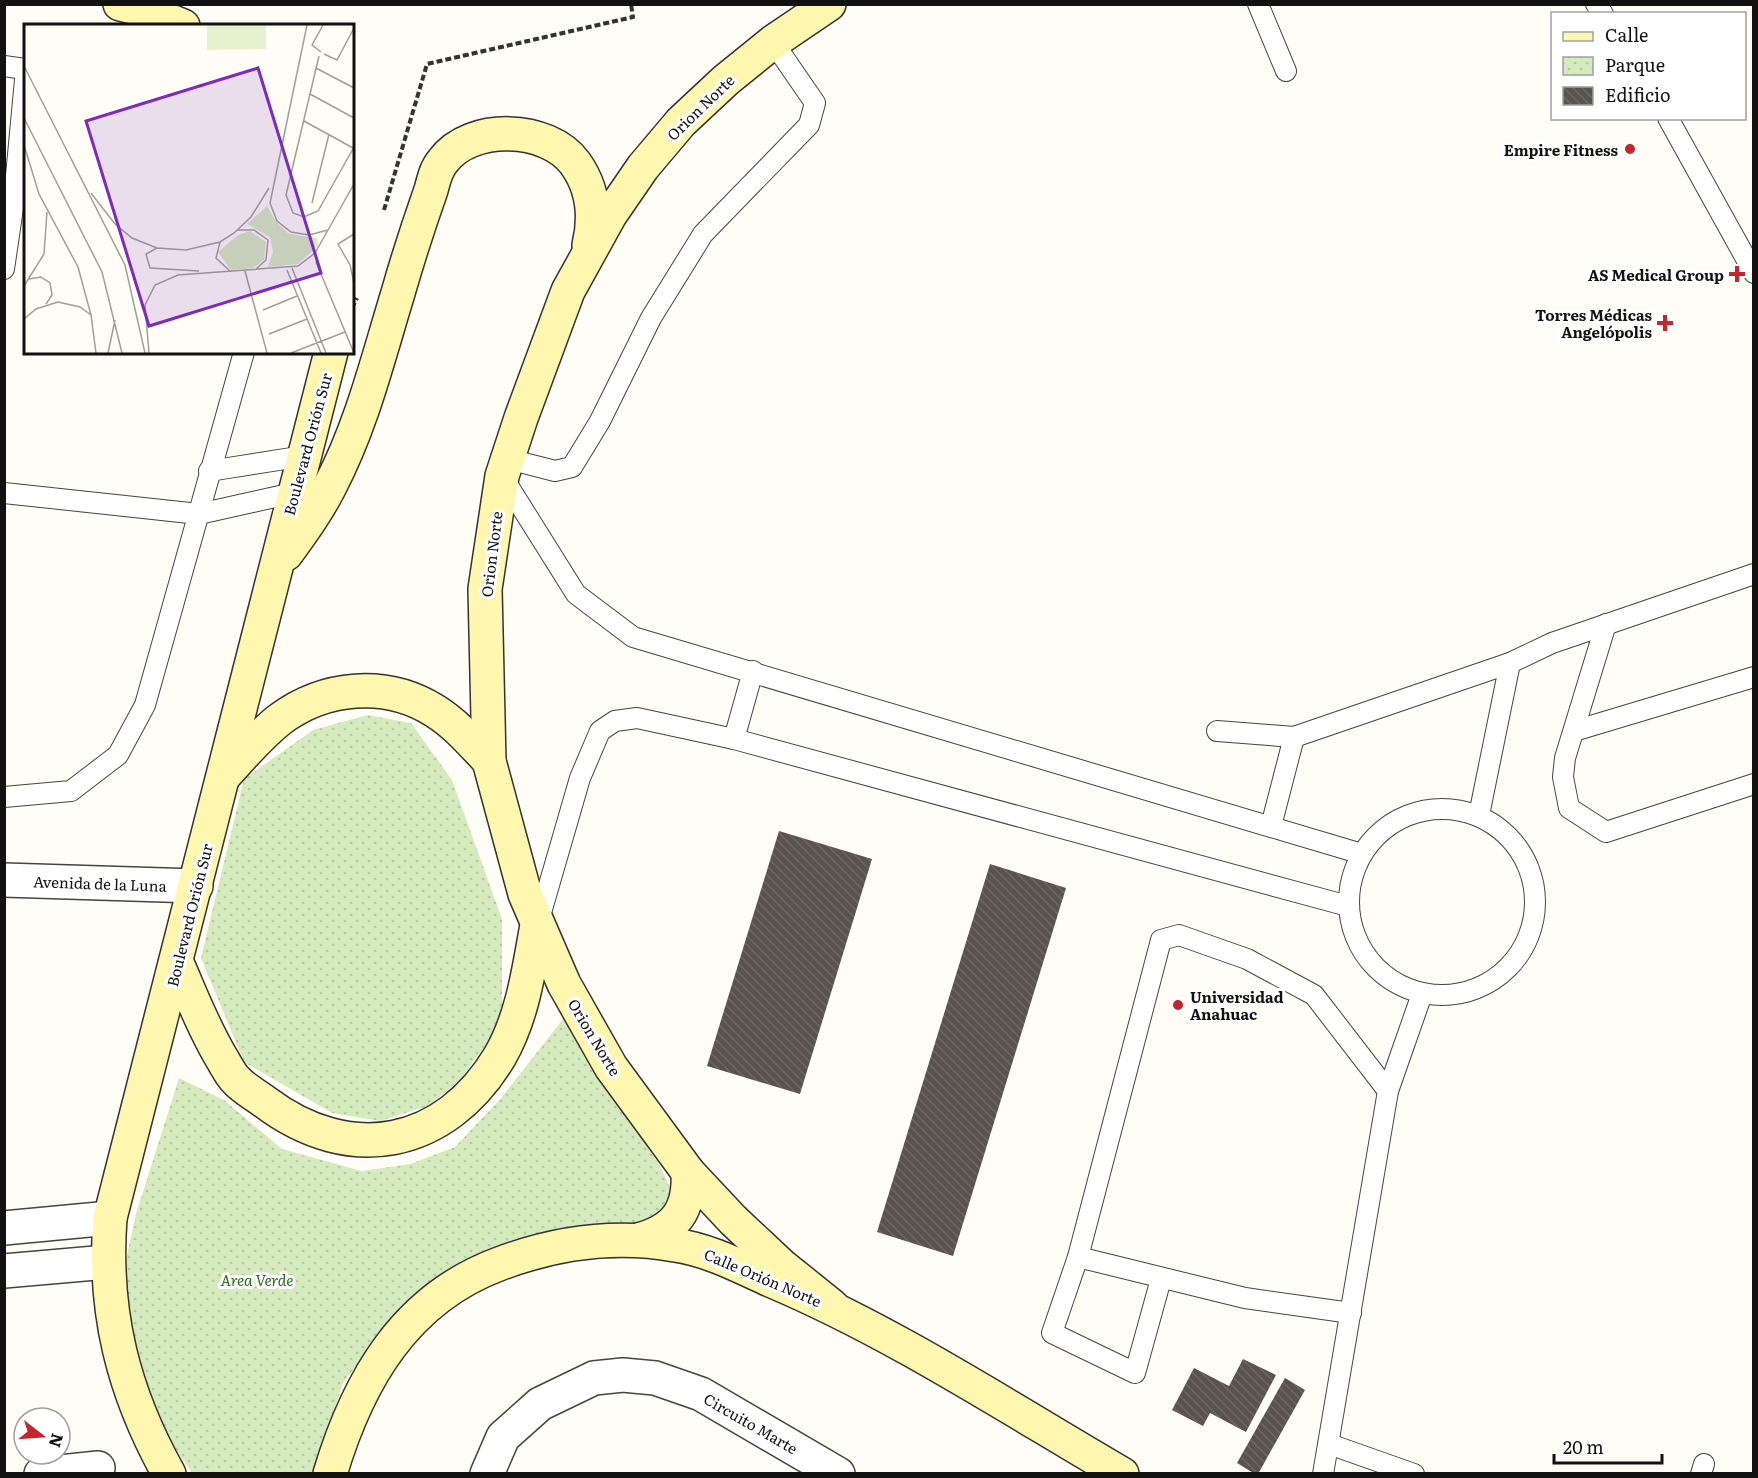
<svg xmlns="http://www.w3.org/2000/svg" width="1758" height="1478" viewBox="0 0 1758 1478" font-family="Literata,serif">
<defs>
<pattern id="park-dots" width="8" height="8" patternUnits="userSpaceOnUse" patternTransform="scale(1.5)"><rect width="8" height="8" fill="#d5ebbd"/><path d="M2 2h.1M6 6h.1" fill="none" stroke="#b6c8a1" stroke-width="1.8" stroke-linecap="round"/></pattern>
<pattern id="building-back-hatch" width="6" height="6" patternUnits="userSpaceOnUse" patternTransform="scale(1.5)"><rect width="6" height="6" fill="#5a524d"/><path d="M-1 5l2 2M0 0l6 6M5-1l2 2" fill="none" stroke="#6d6662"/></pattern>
</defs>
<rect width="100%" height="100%" fill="#fffdf5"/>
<g fill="url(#park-dots)">
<polygon points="368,715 411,723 452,780 502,919 502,1022 460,1080 428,1106 380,1121 332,1113 244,1062 201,958 244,779 313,730"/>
<polygon points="567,1014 600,1076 660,1166 671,1190 669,1200 661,1214 621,1227 387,1325 343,1383 314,1473 192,1473 159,1424 126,1319 124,1269 136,1214 179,1078 224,1100 282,1149 362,1171 410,1164 455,1147 502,1097"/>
</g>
<g fill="url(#building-back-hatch)">
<polygon points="779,831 872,859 800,1094 707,1066"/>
<polygon points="990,864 1066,888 953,1256 877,1232"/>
<polygon points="1243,1359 1276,1375 1246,1432 1210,1413 1203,1426 1172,1410 1194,1368 1229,1386"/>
<polygon points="1285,1378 1305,1390 1258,1474 1255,1474 1237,1463"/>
</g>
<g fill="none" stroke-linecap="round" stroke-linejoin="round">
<defs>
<g id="lane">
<polyline points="1258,4 1286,71"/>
<polyline points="1596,4 1603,14"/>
<polyline points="4,66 25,69"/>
<polyline points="1668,118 1754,273"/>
<polyline points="4,269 13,208 26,69"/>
<polyline points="508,459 555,471 572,467 600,421 651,318 703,234 809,125 815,103 773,42"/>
<polyline points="209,471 304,456"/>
<polyline points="502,476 576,594 633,637 1362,854"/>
<polyline points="4,493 199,514 293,493"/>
<polyline points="1606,624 1565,758 1563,777 1569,808 1606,832 1754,784"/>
<polyline points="1217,731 1294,737 1510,663"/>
<polyline points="1574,731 1754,677"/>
<polyline points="734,739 753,671"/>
<polyline points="4,797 71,791 118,755 145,705 244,352"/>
<circle cx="1442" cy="902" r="93"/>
<polyline points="1479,815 1510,663 1552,643 1754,574"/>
<polyline points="1271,826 1294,737"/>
<polyline points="538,923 580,778 600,731 615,721 637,718 734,739 1348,906"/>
<polyline points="1078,1257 1245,1298 1351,1313"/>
<polyline points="1161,1279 1135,1373 1052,1333 1078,1257 1161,940 1179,935 1247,959 1314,995 1388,1091"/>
<polyline points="1329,1444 1414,1474"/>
<polyline points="1323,1474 1388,1091 1422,994"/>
<polyline points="1701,1474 1704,1464"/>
</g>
<g id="street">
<polyline points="4,880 196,886"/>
<polyline points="4,1228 110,1218"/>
<polyline points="4,1271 107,1262"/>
<polyline points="41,1474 98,1468"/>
<polyline points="487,1474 503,1437 540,1404 594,1378 623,1375 655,1378 701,1394 838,1474"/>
</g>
<g id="secondary">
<polyline points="120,4 141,9 183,26"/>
<polyline points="829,4 773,42 726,80 681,122 643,167 610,215 568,291 521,418 502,476 485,589 489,761 525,894 564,984 611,1067 688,1172 733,1220 781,1265 832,1306"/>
<path d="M286,554c16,-22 32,-44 44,-68 32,-61 48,-128 68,-193 10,-35 21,-69 33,-103 3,-11 5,-21 12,-29 28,-38 105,-35 132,2 18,25 21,53 14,82"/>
<path d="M224,776c17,-19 35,-40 55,-56 45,-34 107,-40 156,-9 21,13 37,32 54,50"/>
<path d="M177,963c14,32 26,64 44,94 5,8 9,17 15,23 8,9 20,15 29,22 85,64 180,46 235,-46 23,-40 29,-87 37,-131"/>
<path d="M638,1240c38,-10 52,-30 50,-68"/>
<path d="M169,1474c-46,-82 -66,-162 -59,-256l221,-866"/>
<path d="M330,1474c28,-94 75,-175 169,-210 58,-22 115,-30 176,-19 34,5 64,21 95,35 123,52 237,127 352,194"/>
</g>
</defs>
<use href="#lane" stroke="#444" stroke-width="22"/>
<use href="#street" stroke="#444" stroke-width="36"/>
<use href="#secondary" stroke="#333" stroke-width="36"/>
<g stroke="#333" stroke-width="4" stroke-dasharray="6 3" stroke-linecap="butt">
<polyline points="384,210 427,64 633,17 631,4"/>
<polyline points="352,308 357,298"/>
</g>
<use href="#lane" stroke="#fff" stroke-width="20"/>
<use href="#street" stroke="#fff" stroke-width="33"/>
<use href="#secondary" stroke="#fff6b0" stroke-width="33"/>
</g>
<g fill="#c4262e" stroke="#fff" stroke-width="2">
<circle cx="1630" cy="149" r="6"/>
<path d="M1734 265h6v6h6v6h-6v6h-6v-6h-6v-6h6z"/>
<path d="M1662 314h6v6h6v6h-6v6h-6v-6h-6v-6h6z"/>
<circle cx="1178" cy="1005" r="6"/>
</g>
<g text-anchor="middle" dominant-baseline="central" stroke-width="6" stroke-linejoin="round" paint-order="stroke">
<g font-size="15" fill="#111" stroke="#fff">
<text transform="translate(700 107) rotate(-44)">Orion Norte</text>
<text transform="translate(307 444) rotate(-75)">Boulevard Orión Sur</text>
<text transform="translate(491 554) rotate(-83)">Orion Norte</text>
<text transform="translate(100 883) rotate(2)">Avenida de la Luna</text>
<text transform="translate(189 915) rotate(-76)">Boulevard Orión Sur</text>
<text transform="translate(595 1037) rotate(59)">Orion Norte</text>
<text transform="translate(763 1277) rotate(23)">Calle Orión Norte</text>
<text transform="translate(751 1423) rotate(30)">Circuito Marte</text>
</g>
<g font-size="15" font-weight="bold" fill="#111" stroke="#fff" text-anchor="end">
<text x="1618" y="149">Empire Fitness</text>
<text x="1724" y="274">AS Medical Group</text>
<text x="1652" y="314">Torres Médicas<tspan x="1652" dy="17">Angelópolis</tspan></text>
<text x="1190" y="996" text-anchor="start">Universidad<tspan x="1190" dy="17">Anahuac</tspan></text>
</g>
<g font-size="15" font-style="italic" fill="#2f6b1f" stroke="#fff">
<text x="257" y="1279">Area Verde</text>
</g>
</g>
<g transform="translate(24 24)">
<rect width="330" height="330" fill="#fffdf5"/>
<path d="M243,182l9,16 13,12 28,4 1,8 -20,18 -30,3 5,-15 -3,-15 -23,-13zM226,207l16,11 -2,18 -11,8 -22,2 -13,-18 20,-17z" fill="#d5ebbd"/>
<path d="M183,1h59v24l-59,1z" fill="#e6f2cf"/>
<path fill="none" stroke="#a09f9a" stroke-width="1.5" d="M283,1l-37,178 7,18 14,11 18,3 19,-5M297,28l-9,-7 11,-20M300,30l13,6 17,-32M295,32l-33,139 7,18 11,4 14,-6 36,-64M0,42l101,199 20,88M292,44l38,20M286,70l44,24M0,94l78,154 20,81M280,97l49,27M0,121l15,49 39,73 13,48 5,38M67,169l24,31 17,14 25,10 29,2 34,-8 14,-9 17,-16 18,-29M288,179l17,-69M213,206h17l14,10 -2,20 -11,10M330,210l-16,10 12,21 4,18M196,218l-4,16 15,14M133,224l-11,6 4,14 49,3M292,238l38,91M268,244l34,85M263,246l34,83M221,247l22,82M5,255l12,-2 9,6 2,12 -6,9M0,262l20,-32 3,-42M239,286l34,-14M0,295l12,-10 22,-7 22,5 11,8M245,310l38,-15M84,329l7,-33M125,329l-4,-48 10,-20 23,-10 120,-9 17,-13 39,-69M267,329l54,-21"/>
<path fill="#7b2cbf" fill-opacity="0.15" stroke="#7b2cbf" stroke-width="3" d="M234,44l63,205 -172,53 -63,-205z"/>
<rect width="330" height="330" fill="none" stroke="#111" stroke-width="3"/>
</g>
<rect width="1758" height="1478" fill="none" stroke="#111111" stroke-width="12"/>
<rect x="1551" y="12" width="195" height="108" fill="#ffffff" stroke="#a0a0a0" stroke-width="1.5"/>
<rect x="1563" y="32" width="30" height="9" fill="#fff6b0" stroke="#a0a0a0" stroke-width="1.5"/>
<text x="1605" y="42" font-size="18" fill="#111111">Calle</text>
<rect x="1563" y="57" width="30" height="18" fill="url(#park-dots)" stroke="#a0a0a0" stroke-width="1.5"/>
<text x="1605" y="72" font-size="18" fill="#111111">Parque</text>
<rect x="1563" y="87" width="30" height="18" fill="url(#building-back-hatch)" stroke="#a0a0a0" stroke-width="1.5"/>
<text x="1605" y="102" font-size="18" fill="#111111">Edificio</text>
<g transform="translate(42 1436) rotate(107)"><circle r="28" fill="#ffffff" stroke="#a0a0a0" stroke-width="1.5"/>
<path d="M0-4.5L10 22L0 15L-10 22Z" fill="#c4262e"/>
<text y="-9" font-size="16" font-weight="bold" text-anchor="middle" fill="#111111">N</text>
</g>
<path d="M1554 1454v9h108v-9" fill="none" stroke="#111111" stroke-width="3"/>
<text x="1563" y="1454" font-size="18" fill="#111111" stroke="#ffffff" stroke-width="4.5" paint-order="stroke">20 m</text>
</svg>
